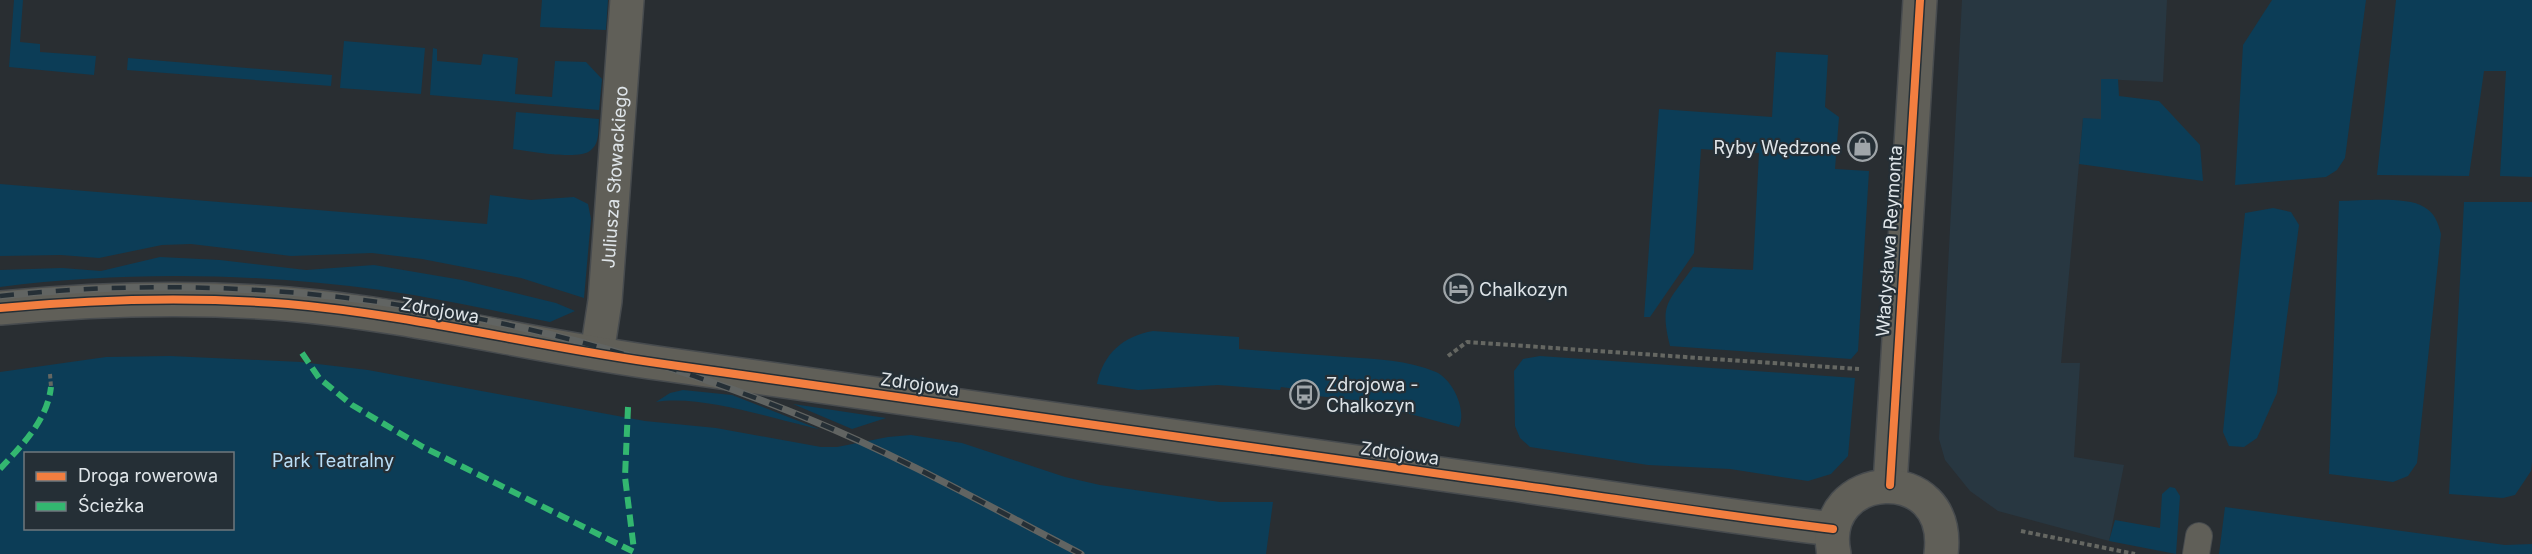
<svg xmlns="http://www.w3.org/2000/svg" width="2532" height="554" viewBox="0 0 2532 554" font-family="Inter,sans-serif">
<rect width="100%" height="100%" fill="#292e32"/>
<polygon fill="#283741" points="1962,0 2167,0 2163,82 2101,79 2101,119 2083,119 2061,363 2080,363 2074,457 2124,465 2109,541 1998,511 1970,491 1945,460 1939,439"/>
<g fill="#0c3d57" fill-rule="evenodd">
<polygon points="14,0 23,0 20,42 40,44 40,52 96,56 94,75 9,67"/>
<polygon points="542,0 608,0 606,30 540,27"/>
<polygon points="2272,0 2366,0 2345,158 2337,170 2326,177 2235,185 2243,45"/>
<polygon points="2396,0 2532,0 2532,177 2500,176 2506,71 2484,71 2469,176 2377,175"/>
<polygon points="344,41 425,48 421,94 340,88"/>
<polygon points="433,48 437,49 437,61 481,65 483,54 518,58 515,94 552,97 555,61 586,62 602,79 599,110 430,95"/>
<path d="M1776,52l52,3 -3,52 14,10 -4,52 34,2 -11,180 -7,8 -181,-13c-11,-44 -1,-44 23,-79l60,3 6,-117 -58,-4 -7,104 -44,64h-6l15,-208 113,8z"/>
<polygon points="128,58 332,75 331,86 127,70"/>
<polygon points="2101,79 2118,79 2119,96 2159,101 2200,145 2203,181 2079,164 2083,118 2101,119"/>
<path d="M516,112l83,7c-1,11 1,24 -8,31 -11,11 -62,1 -78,-1z"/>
<polygon points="0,184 487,224 490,195 531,200 574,197 588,204 591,219 584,298 521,278 422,259 372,253 291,256 191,244 162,245 99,258 61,255 0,256"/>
<path d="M2339,201c21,0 68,-5 85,6 11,6 14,16 17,27l-24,229 -9,13 -15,6 -64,-8z"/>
<polygon points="2464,202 2532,202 2532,462 2531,471 2515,495 2503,498 2449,494"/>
<polygon points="2273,208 2291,212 2299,225 2277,393 2257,438 2244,447 2229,446 2223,432 2245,213"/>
<path d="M160,257l60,3 86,10 68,-5 88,15 94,23 19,8 -25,11c-56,-11 -112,-24 -169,-32 -125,-17 -256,-19 -381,-3v-17l62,-2 39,3z"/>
<path d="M1153,331l86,6v12c35,3 71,5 106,8 31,2 63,3 91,15 17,8 31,38 23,55l-98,-26 -43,-5v-4l-37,-5 -1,3 -62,-5 -80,5 -41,-6c6,-30 26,-48 56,-53z"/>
<path d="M170,356l131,6 67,8 277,51 71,7 105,19h16l51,-10 23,-2 51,8 103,34 35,8 120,17h53l-7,52h-1266v-182l106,-15zM26,454h206v74h-206z"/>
<polygon points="1540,356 1855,378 1848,456 1831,474 1808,481 1730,469 1648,465 1530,447 1520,438 1515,426 1514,371 1523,359"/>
<path d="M683,390l49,5 87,34c-45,-10 -119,-35 -163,-27l14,-9z"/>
<polygon points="793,404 886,418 852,429"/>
<polygon points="2170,487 2175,488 2180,496 2176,554 2109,541 2115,520 2160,528 2162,494"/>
<polygon points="2225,507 2505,545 2532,544 2532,554 2219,554"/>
</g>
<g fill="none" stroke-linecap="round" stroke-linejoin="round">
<defs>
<polyline id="service" points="2196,554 2199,536"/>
<g id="minor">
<path id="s1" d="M597,353l8,-52 22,-301"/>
<polyline points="1890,485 1920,0"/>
</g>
<g id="tertiary">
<path d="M0,308c96,-9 191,-12 288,-4 126,11 250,43 376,60 273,38 546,77 819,116 117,16 233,35 350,49"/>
<path d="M1834,554c-18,-85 119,-95 107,0"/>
</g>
</defs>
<use href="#service" stroke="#474b4e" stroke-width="28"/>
<use href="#minor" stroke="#474b4e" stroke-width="36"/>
<use href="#tertiary" stroke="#474b4e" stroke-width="36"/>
<g stroke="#656762" stroke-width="4" stroke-dasharray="4.5 3" stroke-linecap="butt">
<polyline points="1448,356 1467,342 1859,369"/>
<polyline points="50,374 51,387"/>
<polyline points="2021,531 2135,554"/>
</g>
<use href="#service" stroke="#605f58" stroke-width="26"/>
<use href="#minor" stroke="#605f58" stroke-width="33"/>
<use href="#tertiary" stroke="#605f58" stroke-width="33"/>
<defs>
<path id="rail" d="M0,296c276,-30 556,18 811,124 93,38 181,88 270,134"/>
</defs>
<use href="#rail" stroke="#616462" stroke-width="7"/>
<use href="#rail" stroke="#252f36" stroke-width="4.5" stroke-dasharray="14" stroke-linecap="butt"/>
<g stroke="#33b770" stroke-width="6" stroke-dasharray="12 6" stroke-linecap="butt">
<polyline points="302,353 319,378 352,405 423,447 638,554"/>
<polyline points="628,407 625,477 634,550"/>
<path d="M0,469c22,-24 47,-48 51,-82"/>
</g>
<defs>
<g id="cycleway">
<path d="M0,308c96,-9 191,-12 288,-4 126,11 250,43 376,60 273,38 546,77 819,116 117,16 233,35 350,49"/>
<polyline points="1890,485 1920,0"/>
</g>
</defs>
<use href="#cycleway" stroke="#252f36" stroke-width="11"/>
<use href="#cycleway" stroke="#f27e40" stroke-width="8"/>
</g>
<defs>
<symbol id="shop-ring" viewBox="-11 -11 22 22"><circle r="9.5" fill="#252f36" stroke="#9fa5a9" stroke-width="1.5"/><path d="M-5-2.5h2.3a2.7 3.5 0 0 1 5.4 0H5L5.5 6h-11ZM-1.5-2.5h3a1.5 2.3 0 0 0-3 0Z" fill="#9fa5a9"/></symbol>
<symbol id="hotel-ring" viewBox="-11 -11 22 22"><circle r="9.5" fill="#252f36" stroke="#9fa5a9" stroke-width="1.5"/><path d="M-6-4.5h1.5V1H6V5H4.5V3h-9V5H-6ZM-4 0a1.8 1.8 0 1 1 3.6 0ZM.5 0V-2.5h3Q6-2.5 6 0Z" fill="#9fa5a9"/></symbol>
<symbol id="bus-ring" viewBox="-11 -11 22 22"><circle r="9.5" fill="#252f36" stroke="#9fa5a9" stroke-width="1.5"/><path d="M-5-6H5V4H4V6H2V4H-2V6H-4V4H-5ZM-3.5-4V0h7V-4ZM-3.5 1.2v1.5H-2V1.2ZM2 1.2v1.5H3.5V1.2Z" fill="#9fa5a9"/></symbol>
</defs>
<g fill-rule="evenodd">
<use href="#shop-ring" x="1846" y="130" width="33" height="33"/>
<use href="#hotel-ring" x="1442" y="272" width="33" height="33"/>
<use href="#bus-ring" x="1288" y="378" width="33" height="33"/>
</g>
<g text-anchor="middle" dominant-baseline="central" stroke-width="4.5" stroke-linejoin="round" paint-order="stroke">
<g font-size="18" fill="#dfe5e9" stroke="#252f36" text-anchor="start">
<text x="1841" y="147" text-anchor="end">Ryby Wędzone</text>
<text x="1479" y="289">Chalkozyn</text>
<text x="1326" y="384">Zdrojowa -<tspan x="1326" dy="21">Chalkozyn</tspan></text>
</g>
<g font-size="18" fill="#dfe5e9" stroke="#252f36">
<text stroke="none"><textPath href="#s1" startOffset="177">Juliusza Słowackiego</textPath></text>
<text transform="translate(1889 241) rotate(-86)">Władysława Reymonta</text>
<text transform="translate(440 310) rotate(10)">Zdrojowa</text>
<text transform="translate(920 384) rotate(8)">Zdrojowa</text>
<text transform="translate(1400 453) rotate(8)">Zdrojowa</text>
</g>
<g font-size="18" fill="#b9def7" stroke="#252f36">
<text x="333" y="460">Park Teatralny</text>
</g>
</g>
<rect x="24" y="452" width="210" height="78" fill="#252f36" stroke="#6f787e" stroke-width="1.5"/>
<rect x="36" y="472" width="30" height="9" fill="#f27e40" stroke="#6f787e" stroke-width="1.5"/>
<text x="78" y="482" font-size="18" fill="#dfe5e9">Droga rowerowa</text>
<rect x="36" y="502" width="30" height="9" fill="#33b770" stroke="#6f787e" stroke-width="1.5"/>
<text x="78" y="512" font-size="18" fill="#dfe5e9">Ścieżka</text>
</svg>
